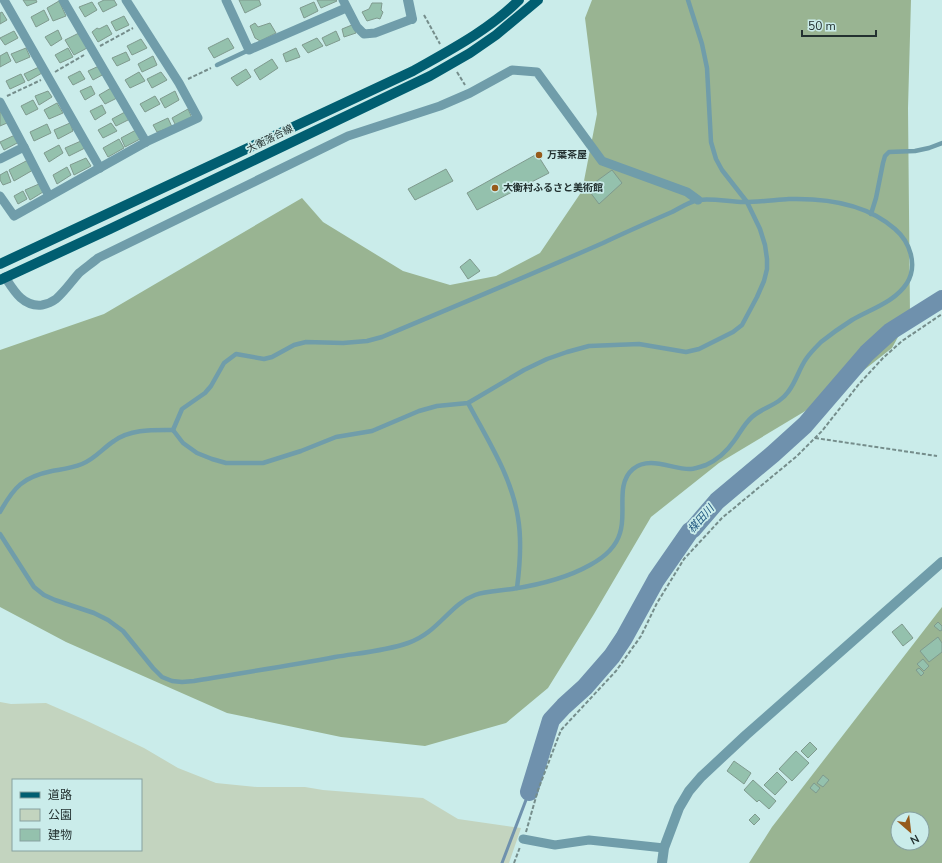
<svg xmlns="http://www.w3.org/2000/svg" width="942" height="863" viewBox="0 0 942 863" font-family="'Nunito Sans','Noto Sans JP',sans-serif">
<rect width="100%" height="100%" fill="#caecea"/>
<path fill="#c3d4bf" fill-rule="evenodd" d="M0,702l11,2 35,-1 39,17 59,28 34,20 38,15 41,4h48l18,3 100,8 35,21 63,9 -12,35h-509zM13,780h128v70h-128z"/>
<g fill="#99b492" fill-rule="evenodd">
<polygon points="592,0 911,0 908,108 910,315 892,348 832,395 719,463 651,517 594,614 548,688 506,723 425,746 341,737 227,713 66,642 0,607 0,350 104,314 302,198 323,222 403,271 450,285 496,276 540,253 582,191 597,114 585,18"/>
<path d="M942,607v256h-193l23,-36zM898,819h24v24h-24z"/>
</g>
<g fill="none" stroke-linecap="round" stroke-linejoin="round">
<polyline stroke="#6f91ad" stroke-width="3" points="502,863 529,792"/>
<polyline stroke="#6f91ad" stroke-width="18" points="529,792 551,720 564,706 585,687 612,656 624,638 656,580 690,531 693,529 717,501 773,454 805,425 867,353 891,331 942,299"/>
</g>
<g fill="#94c1ad" stroke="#7f9a8e">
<polygon points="23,0 36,0 37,2 27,6"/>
<polygon points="104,0 114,0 117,5 103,12 98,3"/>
<polygon points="239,0 259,0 261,5 245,13"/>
<polygon points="317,0 336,0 337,1 321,8"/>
<polygon points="59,1 66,16 53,21 47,8"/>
<polygon points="92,2 97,10 85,17 79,7"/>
<polygon points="314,2 318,11 304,18 300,8"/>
<polygon points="372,3 382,3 381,10 383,12 380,19 377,18 367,21 362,12 369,9"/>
<polygon points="44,10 49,20 36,27 31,17"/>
<polygon points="2,12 7,20 0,24 0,13"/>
<polygon points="124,16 129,25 116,31 111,22"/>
<polygon points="255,23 258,27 270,23 276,33 260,41 255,38 250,26"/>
<polygon points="107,25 112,34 98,42 92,32 97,28 99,29"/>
<polygon points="352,25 356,33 344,37 342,29"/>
<polygon points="58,30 62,39 51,46 45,37"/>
<polygon points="14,31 18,38 5,45 0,38"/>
<polygon points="336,31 340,40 326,46 322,38"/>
<polygon points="79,33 87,48 74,55 65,40"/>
<polygon points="228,38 234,48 214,58 208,48"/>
<polygon points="317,38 323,46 308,53 302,45"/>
<polygon points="141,39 147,48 132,55 127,46"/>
<polygon points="26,48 30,57 16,63 11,54"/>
<polygon points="68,48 73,57 60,63 55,55"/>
<polygon points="296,48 300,57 286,62 283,54"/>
<polygon points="7,52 11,61 0,67 0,56"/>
<polygon points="126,52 130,60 117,66 112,58"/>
<polygon points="153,56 157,65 142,72 138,64"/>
<polygon points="272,59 278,68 260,80 254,70"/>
<polygon points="99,66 104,74 93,80 88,71"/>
<polygon points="39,67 42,73 28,81 24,74"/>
<polygon points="246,69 251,77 237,86 231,78"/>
<polygon points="80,71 85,79 73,85 68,77"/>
<polygon points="139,72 145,81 130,88 125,80"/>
<polygon points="161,72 167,80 152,88 147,79"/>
<polygon points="21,74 25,82 10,89 6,81"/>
<polygon points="91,86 95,94 85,100 80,91"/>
<polygon points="111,88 117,98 105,104 99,95"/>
<polygon points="48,91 52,97 39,105 35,96"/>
<polygon points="175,91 179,100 165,108 160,99"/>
<polygon points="155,96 160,104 145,112 140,104"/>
<polygon points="33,100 38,109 26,115 21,106"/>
<polygon points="57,103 63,113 49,119 44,110"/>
<polygon points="102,105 106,113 95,120 90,111"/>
<polygon points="188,109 192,118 176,126 172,118"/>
<polygon points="0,112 2,112 7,123 0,126"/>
<polygon points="125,112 130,119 116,126 112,119"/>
<polygon points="168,118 172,127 157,132 153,125"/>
<polygon points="70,123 73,131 58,139 54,130"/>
<polygon points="111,123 117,131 103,138 98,130"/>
<polygon points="47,124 51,133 34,141 30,132"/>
<polygon points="136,130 140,139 125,147 121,138"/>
<polygon points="15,135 19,142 4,150 0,142"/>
<polygon points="119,139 124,148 108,157 103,148"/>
<polygon points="81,141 85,148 69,156 65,148"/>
<polygon points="59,145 63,153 49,162 44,153"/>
<polygon points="537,154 549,173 477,210 467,193"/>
<polygon points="86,158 91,166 74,175 70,165"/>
<polygon points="28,160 33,170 14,181 9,170"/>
<polygon points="67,167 71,175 57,184 53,175"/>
<polygon points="446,169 453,181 415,200 408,189"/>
<polygon points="612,170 622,183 599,204 587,188"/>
<polygon points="7,171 11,182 3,185 0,180 0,175"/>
<polygon points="39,184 43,192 30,200 25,190"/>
<polygon points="23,191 27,199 18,204 14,196"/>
<polygon points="470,259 480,271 468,279 460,267"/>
<polygon points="938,622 942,626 942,630 940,631 934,626"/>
<polygon points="902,624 913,638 903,646 892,632"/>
<polygon points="938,637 942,643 942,652 929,662 920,651"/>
<polygon points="923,659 929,666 924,671 917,664"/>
<polygon points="919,668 924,673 921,676 916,670"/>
<polygon points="810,742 817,749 808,758 801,751"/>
<polygon points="796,751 809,763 792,781 779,769"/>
<polygon points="734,761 751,773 744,784 727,771"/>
<polygon points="777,772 787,782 775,795 764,785"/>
<polygon points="823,775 829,780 823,787 817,783"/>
<polygon points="753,780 776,801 769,809 759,800 757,802 744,790"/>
<polygon points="814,783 820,788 816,793 810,788"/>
<polygon points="755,814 760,819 754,825 749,820"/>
</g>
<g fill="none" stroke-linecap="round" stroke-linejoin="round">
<g stroke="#758d8b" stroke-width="2" stroke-dasharray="4 2" stroke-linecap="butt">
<polyline points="424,15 440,44"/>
<polyline points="100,46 133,28"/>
<polyline points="55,72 84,55"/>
<polyline points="457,72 465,85"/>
<polyline points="188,79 211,68"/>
<polyline points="7,96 41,80"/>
<polyline points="815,438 937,456"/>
<polyline points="526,832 538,790 561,730 616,671 641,636 657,603 684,559 722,518 797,456 822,431 859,384 883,358 902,341 942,314"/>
<polyline points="514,863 520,847"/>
</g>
<g stroke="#709daa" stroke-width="4.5">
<polyline points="217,65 249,50"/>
<polyline points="871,214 876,198 883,163 885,156 889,152 915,151 929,148 942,143"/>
<path d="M468,403c19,36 44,74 50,115 4,23 2,47 -1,70"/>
<polyline points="173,430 183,443 197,453 212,459 226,463 263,463 301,451 336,437 372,431 419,411 437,406 468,403 524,370 547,359 567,352 589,346 639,344 686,352 699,349 733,332 742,325 757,297 764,281 767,269 767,259 765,245 760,229 747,202 722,170 716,159 711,142 707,68 702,44 688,0"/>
<path d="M0,512c14,-25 23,-35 52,-41 11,-2 20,-3 30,-7 13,-5 21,-16 32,-23 17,-12 38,-11 59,-11"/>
<path d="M0,534l34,53 10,8 11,5 39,13 14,7 15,11 30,37 9,9 10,4 10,1 12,-1c47,-8 94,-15 141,-24 24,-4 50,-6 73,-14 30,-10 42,-39 67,-48 11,-4 24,-4 37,-6 26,-4 55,-11 78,-24 13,-7 26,-18 30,-32 7,-20 -5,-49 13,-64 17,-14 40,1 58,0 3,0 12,-3 15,-4 11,-5 21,-14 28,-24 6,-8 10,-17 18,-24 11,-10 27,-12 36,-25 8,-10 11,-23 18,-33 4,-6 10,-12 15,-17 10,-8 20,-15 31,-22 19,-11 43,-18 55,-37 11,-18 3,-41 -12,-54 -28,-25 -70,-31 -106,-30 -15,1 -30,3 -45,3 -13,0 -32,-4 -45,-2 -9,1 -19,8 -27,12 -23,10 -46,20 -69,31 -73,32 -147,63 -221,94l-15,4 -24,2 -37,-1 -12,3 -22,12 -8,2 -28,-5 -12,9 -13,23 -6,7 -23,16 -9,21"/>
</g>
<g stroke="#709daa" stroke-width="9">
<polyline points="4,0 100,168"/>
<polyline points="63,0 146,142"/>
<polyline points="226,0 249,50 346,8"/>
<polyline points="343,0 357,27 364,34 375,33 412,19"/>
<polyline points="0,102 24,147 0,159"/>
<polyline points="24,147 49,196"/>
<polyline points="0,196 14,216 146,142 198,118 179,83 126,0"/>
<path d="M5,277c9,14 18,30 37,28 5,-1 10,-3 14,-6 9,-8 15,-17 23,-26 6,-5 13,-10 19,-15l250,-122 92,-30 30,-13 42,-23 25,2 65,89 85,31 11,8"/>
<polyline points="523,839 555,845 589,840 664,848"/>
</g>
<g stroke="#709daa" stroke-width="10">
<polyline points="408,0 412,19"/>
<polyline points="662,863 664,848 679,808 689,791 701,777 746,735 942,562"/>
</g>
<g stroke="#015e71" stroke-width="10">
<path d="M0,264l413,-193c37,-21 76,-41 106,-71"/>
<polyline points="0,280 110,229 430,76 470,53 496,35 538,0"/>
</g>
</g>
<g fill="#965a1b" stroke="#caecea" stroke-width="1.5">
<circle cx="539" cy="155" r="4"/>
<circle cx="495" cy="188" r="4"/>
</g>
<g text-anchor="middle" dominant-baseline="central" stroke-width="3.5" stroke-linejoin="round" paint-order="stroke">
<g font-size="10" fill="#233130" stroke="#caecea">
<text transform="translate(270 139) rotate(-26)">大衡落合線</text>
</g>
<g font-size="10" font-weight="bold" fill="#233130" stroke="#caecea" text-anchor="start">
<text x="547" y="155">万葉茶屋</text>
<text x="503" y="188">大衡村ふるさと美術館</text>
</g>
<g font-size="11" font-style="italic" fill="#225981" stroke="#caecea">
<text transform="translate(701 519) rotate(-49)">楳田川</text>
</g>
</g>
<rect x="12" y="779" width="130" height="72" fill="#caecea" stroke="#87a1a0"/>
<rect x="20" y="792" width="20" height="6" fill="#015e71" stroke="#87a1a0"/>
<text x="48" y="799" font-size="12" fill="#233130">道路</text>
<rect x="20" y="809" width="20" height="12" fill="#c3d4bf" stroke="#87a1a0"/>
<text x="48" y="819" font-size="12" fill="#233130">公園</text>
<rect x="20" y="829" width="20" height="12" fill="#94c1ad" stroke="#87a1a0"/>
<text x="48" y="839" font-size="12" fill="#233130">建物</text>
<g transform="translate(910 831) rotate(152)"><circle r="19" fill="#caecea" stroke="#87a1a0"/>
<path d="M0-3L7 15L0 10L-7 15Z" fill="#965a1b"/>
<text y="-6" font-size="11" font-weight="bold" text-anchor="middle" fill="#233130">N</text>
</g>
<path d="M802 30v6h74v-6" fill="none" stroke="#233130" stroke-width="2"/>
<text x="808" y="30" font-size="12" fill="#233130" stroke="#caecea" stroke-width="3" paint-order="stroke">50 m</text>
</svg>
